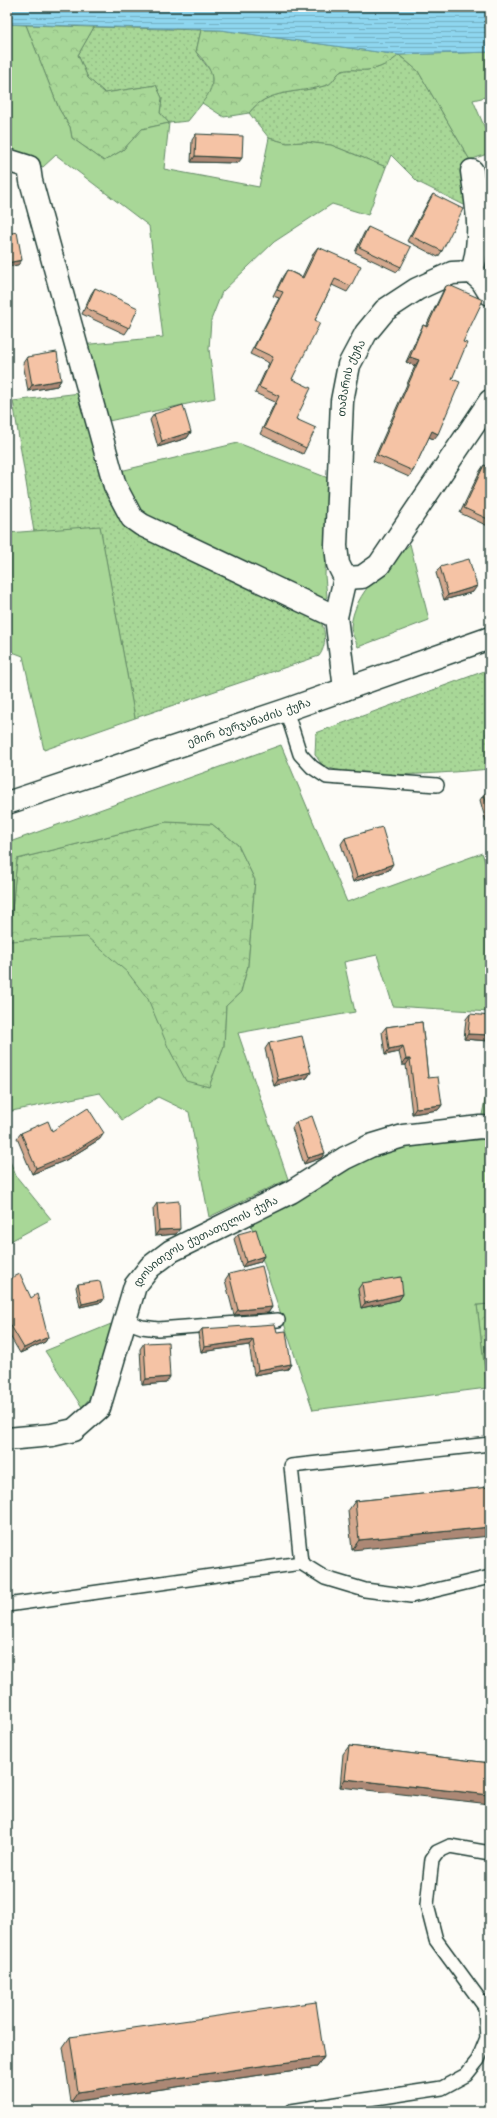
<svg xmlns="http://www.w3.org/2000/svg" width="497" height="2118" viewBox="0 0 497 2118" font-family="'Architects Daughter','Noto Sans Georgian',sans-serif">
<defs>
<pattern id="grass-dots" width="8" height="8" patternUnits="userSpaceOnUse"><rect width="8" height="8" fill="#a8d797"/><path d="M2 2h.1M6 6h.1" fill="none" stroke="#90b983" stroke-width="1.8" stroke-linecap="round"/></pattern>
<pattern id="forest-crowns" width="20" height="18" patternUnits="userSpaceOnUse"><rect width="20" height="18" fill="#a8d797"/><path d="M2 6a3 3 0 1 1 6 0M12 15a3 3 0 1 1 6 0" fill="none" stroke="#90b983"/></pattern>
<pattern id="water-rules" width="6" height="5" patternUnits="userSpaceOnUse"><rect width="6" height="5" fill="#8ed6ef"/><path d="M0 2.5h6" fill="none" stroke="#73afc2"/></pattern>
</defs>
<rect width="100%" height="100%" fill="#fdfcf7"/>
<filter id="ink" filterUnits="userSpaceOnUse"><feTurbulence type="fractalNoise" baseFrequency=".025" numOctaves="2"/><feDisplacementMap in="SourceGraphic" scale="8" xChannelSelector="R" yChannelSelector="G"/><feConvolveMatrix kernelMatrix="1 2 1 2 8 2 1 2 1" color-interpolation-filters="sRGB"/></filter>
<g filter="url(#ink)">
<g fill="url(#grass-dots)" stroke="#648a66">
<polygon points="94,27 201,30 196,52 212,73 212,91 188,121 169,123 160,113 162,98 156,85 105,93 88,78 78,55"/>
<path d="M399,55l19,16 52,89 -8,19 6,28 -50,-25 -27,-27 -5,12 -55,-22 -26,-3 -18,1 -18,-5 -20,-25c18,-25 51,-19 78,-28 7,-2 9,-12 15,-14 9,-3 16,0 25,-1 12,-1 23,-7 32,-15z"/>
<path d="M80,393l30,107 14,22 195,96c7,11 8,28 0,38l-184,62 -35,-191 -66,5 -21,-131z"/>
<path d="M490,669v100c-35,3 -139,13 -167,-4 -3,-2 -5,-7 -8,-10l1,-22z"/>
</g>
<g fill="url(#forest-crowns)" stroke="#648a66">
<polygon points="26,25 94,27 78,55 88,78 105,93 156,85 162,98 160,113 169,123 142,129 123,150 104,161 72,138 70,127 59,109"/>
<path d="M201,30h20l178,25c-9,8 -20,14 -32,15 -9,1 -16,-2 -25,1 -6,2 -8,12 -15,14 -27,9 -60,3 -78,28l-25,4 -22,-14c17,-21 11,-33 -6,-51z"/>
<polygon points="166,822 212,824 238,845 255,880 248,966 241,992 226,1006 224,1047 209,1087 186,1082 168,1047 9,941 17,859"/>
<polygon points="490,1304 490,1387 487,1388 477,1305"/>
</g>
<g fill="#a8d797" stroke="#648a66" fill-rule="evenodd">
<polygon points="7,24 26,25 59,109 70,127 72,138 104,161 123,150 142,129 169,123 164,169 259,187 269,138 287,143 305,142 331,145 386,167 368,215 332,204 274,242 222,292 211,320 209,349 215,398 104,422 81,345 163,337 149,226 56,155 43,167 7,153"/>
<polygon points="490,52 490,96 473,100 490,140 490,153 470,160 418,71 399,55"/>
<polygon points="238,443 328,478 325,576 327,597 321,602 138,517 116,472"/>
<polygon points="100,526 135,718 44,750 23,656 7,650 7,533"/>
<path d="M410,544l19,76 -71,27c-2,-6 -7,-14 -7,-20 3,-36 36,-60 59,-83z"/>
<path d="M281,745l66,157 135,-49 8,23v136l-97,-6 -16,-51 -33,7 11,50 -117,21 50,146 -79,38 -20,-105 -31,-15 -36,23 -22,-27 -93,19v-269zM166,822l46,2 26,21 17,35 -7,86 -7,26 -15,14 -2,41 -15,40 -23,-6 -18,-34 -20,-48 -20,-26 -41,-36 -78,4 8,-82z"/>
<polygon points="490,1075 490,1116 482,1115"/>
<polygon points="490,1139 490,1304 477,1305 487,1388 313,1410 249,1219 363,1156 411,1145"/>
<polygon points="7,1154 16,1176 51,1219 7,1243"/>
<polygon points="116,1322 97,1390 82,1407 45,1351"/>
</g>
<polygon fill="url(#water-rules)" stroke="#6299a4" points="7,7 490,7 490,52 399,55 221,30 7,24"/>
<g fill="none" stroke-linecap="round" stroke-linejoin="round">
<defs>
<g id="service">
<polyline points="286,710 300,754 312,767 327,777 437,785"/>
<polyline points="125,1321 142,1327 158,1329 278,1320"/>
<polyline points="301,1563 291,1466 490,1444"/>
<polyline points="7,1605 301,1563 325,1578 365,1590 411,1596 490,1577"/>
<polyline points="291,2111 442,2088 466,2075 478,2060 487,2038 485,2007 436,1940 427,1905 432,1859 437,1852 450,1846 490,1853"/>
</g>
<g id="minor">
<polyline points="7,160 29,167 31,181 115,486 132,518 142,525 336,617"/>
<path d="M472,272c11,-37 5,-64 0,-101"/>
<polyline points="345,578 362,577 379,565 490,401"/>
<path id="s1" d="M345,689l-9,-72 9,-39 -7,-14 -2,-18 6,-145 7,-36 17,-32 19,-23 32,-21 35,-16 20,-1 10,9 8,13"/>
<path id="s2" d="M7,1439l45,-4 22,-5 25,-22 36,-122 15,-19 21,-16 120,-59 54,-34 25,-12 33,-10 77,-9 10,1"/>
</g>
<g id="tertiary">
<path id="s3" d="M7,803l279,-93 204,-72"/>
</g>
</defs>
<use href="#service" stroke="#1f3d34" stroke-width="16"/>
<use href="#minor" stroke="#1f3d34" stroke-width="25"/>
<use href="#tertiary" stroke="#1f3d34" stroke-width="25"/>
<use href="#service" stroke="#fdfcf7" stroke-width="13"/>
<use href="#minor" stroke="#fdfcf7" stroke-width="22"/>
<use href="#tertiary" stroke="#fdfcf7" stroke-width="22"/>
</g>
<g fill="#d3a88e" stroke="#1f3d34">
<polygon points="196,134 238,163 191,162 192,140"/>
<polygon points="433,194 442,251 438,257 407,241 429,200"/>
<polygon points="368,227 401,267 397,272 355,252 364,233"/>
<polygon points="318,247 351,286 347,292 332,285 315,320 292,379 296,419 306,448 303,454 260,434 275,402 255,393 269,363 250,354 279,298 273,296 283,276 287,270 302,277 314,252"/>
<polygon points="446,286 463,342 434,439 429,437 413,471 409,477 373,461 415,366 406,362 420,331 423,325 426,326 443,291"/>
<polygon points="95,288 129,328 125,334 82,314 91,294"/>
<polygon points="27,357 61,380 57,386 28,391 23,363"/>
<polygon points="154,414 191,432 187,438 158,447 150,420"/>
<polygon points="484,465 490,468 490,527 460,513 480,471"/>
<polygon points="440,567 473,592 444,600 436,573"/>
<polygon points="490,793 490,822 486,822 480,800 484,794"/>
<polygon points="345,838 389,870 353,882 341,844"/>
<polygon points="470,1014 489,1041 464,1039 466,1019"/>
<polygon points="422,1022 428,1078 442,1105 438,1110 412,1114 406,1065 402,1065 399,1052 385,1055 382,1032 386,1027"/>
<polygon points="269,1043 311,1072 307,1078 274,1086 265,1049"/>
<polygon points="296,1122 325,1153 321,1158 304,1164 292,1128"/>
<polygon points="21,1133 100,1139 66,1160 32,1174 17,1138"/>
<polygon points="157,1203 176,1234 155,1236 153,1209"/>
<polygon points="238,1234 264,1256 260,1262 242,1267 234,1239"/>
<polygon points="229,1274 272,1307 268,1313 234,1315 225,1280"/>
<polygon points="7,1280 48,1337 45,1342 20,1353 7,1331"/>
<polygon points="362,1283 403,1294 399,1300 361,1308 358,1289"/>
<polygon points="78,1284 102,1302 80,1307 76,1287"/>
<polygon points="202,1329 277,1332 291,1364 288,1369 254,1375 249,1345 201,1352 198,1334"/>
<polygon points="144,1343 166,1383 142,1385 140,1349"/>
<polygon points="490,1487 352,1550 348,1511 355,1501"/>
<polygon points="349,1746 490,1763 340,1787 343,1754"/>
<polygon points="70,2037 324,2057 317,2067 71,2102 63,2047"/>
</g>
<g fill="#ac8874" stroke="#1f3d34">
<polygon points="195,156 242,158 238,163 191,162"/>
<polygon points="22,260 18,265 7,267 7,263"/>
<polygon points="410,357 419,360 415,366 406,362"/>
<polygon points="61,380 57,386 28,391 32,385"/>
<polygon points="432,431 438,434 434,439 428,437"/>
<polygon points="191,432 187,438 158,447 162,441"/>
<polygon points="477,586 473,592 444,600 448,595"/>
<polygon points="490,817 490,822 486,822"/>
<polygon points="393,864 389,870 353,882 357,877"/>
<polygon points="468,1034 490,1035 490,1040 489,1041 464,1039"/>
<polygon points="403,1046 399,1052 385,1055 389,1049"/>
<polygon points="406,1059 410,1059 406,1065 402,1065"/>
<polygon points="311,1072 307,1078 274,1086 278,1080"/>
<polygon points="442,1105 438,1110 412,1114 416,1108"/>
<polygon points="104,1133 100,1139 66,1160 32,1174 36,1168"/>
<polygon points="325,1153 321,1158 304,1164 308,1158"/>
<polygon points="180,1229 176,1234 155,1236 159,1230"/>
<polygon points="264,1256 260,1262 242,1267 246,1262"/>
<polygon points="403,1294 399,1300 361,1308 365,1303"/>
<polygon points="104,1299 102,1302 80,1307 82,1304"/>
<polygon points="272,1307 268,1313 234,1315 238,1310"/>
<polygon points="48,1337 45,1342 20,1353 24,1348"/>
<polygon points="253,1340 249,1345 201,1352 204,1347"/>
<polygon points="291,1364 288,1369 254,1375 258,1370"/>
<polygon points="170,1377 166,1383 142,1385 146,1379"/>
<polygon points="490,1527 490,1536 352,1550 359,1540"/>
<polygon points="345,1779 490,1795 490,1804 340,1787"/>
<polygon points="324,2057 317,2067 71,2102 78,2092"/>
</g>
<g fill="#f5c3a5" stroke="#1f3d34">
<polygon points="196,134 243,136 242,158 195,156"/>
<polygon points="433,194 463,209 442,251 411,236"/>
<polygon points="368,227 411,247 401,267 359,247"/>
<polygon points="17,232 22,260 7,263 7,234"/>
<polygon points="318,247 361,266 351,286 335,279 315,320 320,323 292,379 311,388 296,419 316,428 306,448 264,428 279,396 259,387 273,357 254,348 283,292 277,290 287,270 303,278"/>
<polygon points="449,285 483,300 463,342 467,343 452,379 460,382 438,434 432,431 413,471 377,455 419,360 410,357 423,325 427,327 446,286"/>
<polygon points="95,288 138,308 129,328 86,308"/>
<polygon points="57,352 61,380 32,385 27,357"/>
<polygon points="183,405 191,432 162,441 154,414"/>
<polygon points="484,465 490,468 490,520 464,508"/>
<polygon points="469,559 477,586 448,595 440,567"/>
<polygon points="490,793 490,815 484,794"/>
<polygon points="382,827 393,864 357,877 345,838"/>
<polygon points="470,1014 490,1016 490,1035 468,1034"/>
<polygon points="422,1022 428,1078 438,1077 442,1105 416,1108 410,1059 406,1059 403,1046 389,1049 386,1027"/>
<polygon points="302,1036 311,1072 278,1080 269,1043"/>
<polygon points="88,1108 104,1133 70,1154 36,1168 21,1133 48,1121 52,1131"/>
<polygon points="312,1116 325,1153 308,1158 296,1122"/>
<polygon points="179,1201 180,1229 159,1230 157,1203"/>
<polygon points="256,1229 264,1256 246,1262 238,1234"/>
<polygon points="262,1266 272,1307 238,1310 229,1274"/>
<polygon points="20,1274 31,1298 37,1294 48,1337 24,1348 7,1319 7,1280"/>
<polygon points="401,1277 403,1294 365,1303 362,1283"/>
<polygon points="100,1281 104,1299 82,1304 78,1284"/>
<polygon points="275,1324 277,1332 286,1331 291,1364 258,1370 253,1340 204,1347 202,1329"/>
<polygon points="168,1342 170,1377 146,1379 144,1343"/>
<polygon points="490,1487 490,1527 359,1540 355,1501"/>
<polygon points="349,1746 490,1763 490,1795 345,1779"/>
<polygon points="316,2002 324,2057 78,2092 70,2037"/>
</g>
</g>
<g text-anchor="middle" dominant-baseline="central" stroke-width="4" stroke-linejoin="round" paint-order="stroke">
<g font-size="11" fill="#1f3d34" stroke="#fdfcf7">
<text stroke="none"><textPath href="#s1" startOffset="316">თამარის ქუჩა</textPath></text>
<text stroke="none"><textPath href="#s3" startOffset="255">ემირ ბურჯანაძის ქუჩა</textPath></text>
<text stroke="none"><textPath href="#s2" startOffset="313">დოსითეოს ქუთათელის ქუჩა</textPath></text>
</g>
</g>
<rect width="497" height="2118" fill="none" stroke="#fdfcf7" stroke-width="24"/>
<rect x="12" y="12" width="473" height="2094" fill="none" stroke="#1f3d34" stroke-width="1.5" filter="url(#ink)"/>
</svg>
